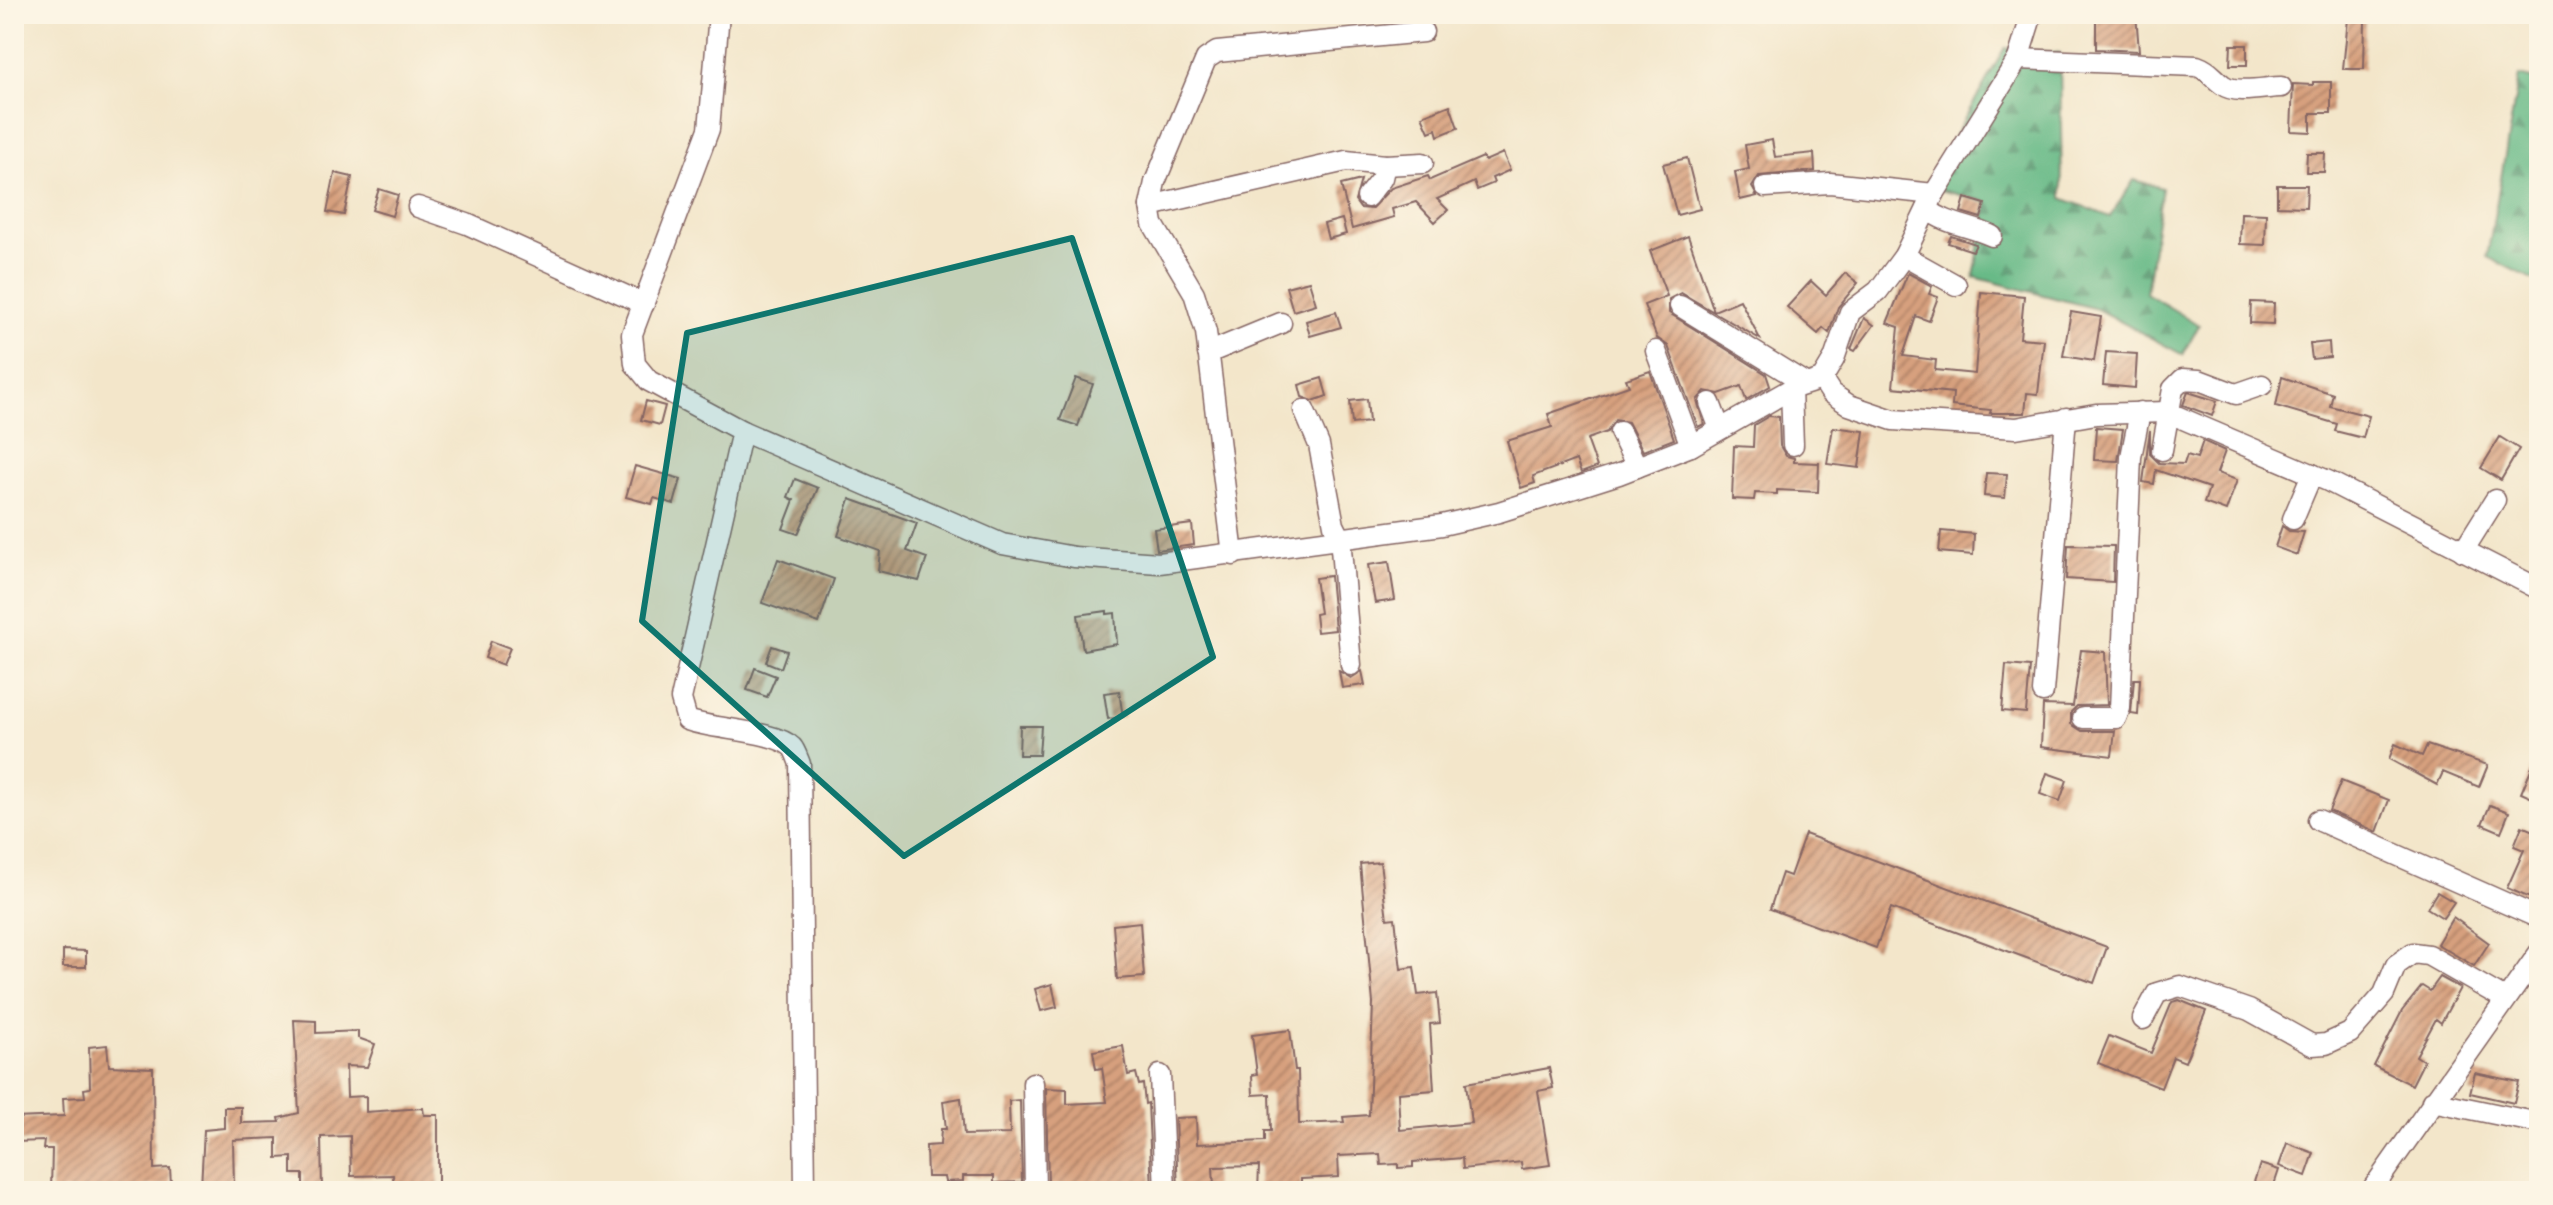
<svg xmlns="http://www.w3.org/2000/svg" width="2553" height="1205" viewBox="0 0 2553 1205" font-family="'Balsamiq Sans',sans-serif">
<defs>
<pattern id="forest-firs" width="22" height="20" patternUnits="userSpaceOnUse" patternTransform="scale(2)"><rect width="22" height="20" fill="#67ba87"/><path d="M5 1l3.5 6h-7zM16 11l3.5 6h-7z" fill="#57976f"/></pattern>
<pattern id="building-hatch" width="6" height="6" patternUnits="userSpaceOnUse" patternTransform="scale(2)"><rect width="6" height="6" fill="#d7a07e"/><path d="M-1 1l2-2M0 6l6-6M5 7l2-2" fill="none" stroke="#b08267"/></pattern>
</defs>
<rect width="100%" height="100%" fill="#fcf5e5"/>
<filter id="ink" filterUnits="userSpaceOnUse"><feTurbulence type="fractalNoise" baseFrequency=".0125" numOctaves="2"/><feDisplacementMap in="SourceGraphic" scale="16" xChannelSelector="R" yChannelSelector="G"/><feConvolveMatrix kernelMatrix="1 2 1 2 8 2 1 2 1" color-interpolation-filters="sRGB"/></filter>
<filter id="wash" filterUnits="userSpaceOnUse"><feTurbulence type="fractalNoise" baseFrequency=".006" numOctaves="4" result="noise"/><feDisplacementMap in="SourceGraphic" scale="32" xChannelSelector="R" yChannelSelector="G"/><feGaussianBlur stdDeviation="1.8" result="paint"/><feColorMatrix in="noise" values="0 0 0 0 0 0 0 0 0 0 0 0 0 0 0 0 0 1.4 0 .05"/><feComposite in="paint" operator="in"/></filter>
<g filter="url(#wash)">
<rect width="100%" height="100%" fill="#f3e6ca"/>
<g fill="url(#forest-firs)" stroke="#586c59" stroke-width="2">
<polygon points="2005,48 2060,53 2062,198 2110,217 2134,180 2162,188 2146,293 2199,325 2183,355 2097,309 1974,277 1987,202 1926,186"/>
<polygon points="2519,76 2539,81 2539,283 2487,257"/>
</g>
<g id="blocks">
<g fill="url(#building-hatch)">
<polygon points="2096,14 2136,14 2139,51 2096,49"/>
<polygon points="2348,19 2365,19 2364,69 2343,69"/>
<polygon points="2231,45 2247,45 2247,65 2230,65"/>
<polygon points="2313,82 2331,82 2331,113 2311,113 2311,132 2291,131 2293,84 2313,85"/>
<polygon points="1450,105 1458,128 1438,136 1436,129 1429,132 1422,116"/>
<polygon points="1772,140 1775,157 1814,153 1815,171 1759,176 1752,187 1757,196 1740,200 1735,172 1749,169 1745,145"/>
<polygon points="1503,153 1510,170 1492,178 1494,183 1477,190 1474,182 1437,199 1448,210 1435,222 1416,202 1392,209 1394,217 1352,229 1341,185 1361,180 1355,201 1360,208 1371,209 1391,188 1428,176 1430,180 1483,157 1485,161"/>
<polygon points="2307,153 2325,153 2324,172 2306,172"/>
<polygon points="1687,158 1700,209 1677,215 1663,164"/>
<polygon points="335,173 352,177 344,215 327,212"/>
<polygon points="2277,185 2307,185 2306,207 2277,206"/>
<polygon points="379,189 398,195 392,216 372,210"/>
<polygon points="1965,198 1985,204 1981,218 1961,212"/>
<polygon points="2241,213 2266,214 2265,245 2240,244"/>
<polygon points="1342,219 1346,234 1328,239 1324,224"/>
<polygon points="1688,236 1714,311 1740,300 1760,339 1681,293 1669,299 1669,313 1766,374 1770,386 1746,400 1741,386 1719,394 1705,391 1697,400 1704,424 1698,427 1668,346 1657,338 1644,305 1667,296 1650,251"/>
<polygon points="1951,236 1976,244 1973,251 1948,243"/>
<polygon points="1845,273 1858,283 1838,307 1829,333 1823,328 1818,334 1787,307 1811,281 1826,295"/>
<polygon points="1908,273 1932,286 1929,294 1938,297 1929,321 1916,316 1903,356 1936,360 1935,370 1975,374 1981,292 2024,296 2020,338 2044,340 2038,394 2027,393 2025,413 1990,413 1991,410 1952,406 1953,393 1893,387 1899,327 1887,323"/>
<polygon points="1309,281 1316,304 1293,311 1286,287"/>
<polygon points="2251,302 2274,303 2273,324 2250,323"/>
<polygon points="1336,312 1341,327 1310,336 1306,321"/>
<polygon points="2071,312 2101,317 2094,361 2063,356"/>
<polygon points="1864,318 1874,325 1855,351 1851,349"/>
<polygon points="2329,342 2330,357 2312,359 2310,344"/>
<polygon points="2106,352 2137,354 2135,388 2103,385"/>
<polygon points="1650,371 1674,439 1643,451 1628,422 1615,420 1607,432 1587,439 1597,467 1581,473 1576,460 1533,476 1535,483 1521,488 1507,441 1552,427 1548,414 1629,386 1626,379"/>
<polygon points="2282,377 2333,394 2330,406 2369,416 2363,438 2335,431 2337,424 2276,406"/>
<polygon points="1076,378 1093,384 1078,426 1060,420"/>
<polygon points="1322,378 1327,396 1313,401 1302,397 1299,385"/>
<polygon points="2188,392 2217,401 2212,416 2183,405"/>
<polygon points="1367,399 1369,422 1352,424 1350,401"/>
<polygon points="646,401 665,406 660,425 641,420"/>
<polygon points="1769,416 1779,417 1780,446 1786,456 1794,458 1794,462 1819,463 1818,492 1777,490 1777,494 1755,493 1754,500 1732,499 1734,446 1753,447 1754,425"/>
<polygon points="1833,427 1864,431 1859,468 1827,464"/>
<polygon points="2096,427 2123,429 2118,461 2094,460"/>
<polygon points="2150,430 2150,454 2159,463 2184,464 2187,455 2197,458 2203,441 2225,451 2217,473 2237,480 2226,511 2204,503 2209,488 2156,470 2154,484 2143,482"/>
<polygon points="2500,437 2519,449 2501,480 2481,468"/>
<polygon points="635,466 681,479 674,504 654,498 652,504 626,497"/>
<polygon points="1986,473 2007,474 2005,498 1984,496"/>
<polygon points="795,479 818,488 798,534 783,529 794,500 788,497"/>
<polygon points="850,499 917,523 907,551 927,558 919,581 878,571 880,551 838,536"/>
<polygon points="1192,524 1194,545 1157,550 1154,529"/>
<polygon points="2282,526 2289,531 2304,532 2297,555 2275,547"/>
<polygon points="1941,531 1974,534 1973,555 1939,552"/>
<polygon points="2068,545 2114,546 2113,582 2066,579"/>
<polygon points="778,559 834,579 819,623 762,603"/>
<polygon points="1389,562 1395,600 1375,603 1368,565"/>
<polygon points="1330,576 1335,630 1317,632 1315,614 1320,613 1315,578"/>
<polygon points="1107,611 1107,614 1115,613 1117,644 1083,650 1078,615"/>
<polygon points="491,641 510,648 503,665 485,658"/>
<polygon points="772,646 787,651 781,668 766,662"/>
<polygon points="2081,650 2105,652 2107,705 2077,706 2071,712 2071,724 2082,731 2115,731 2112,756 2041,747 2043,705 2073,706"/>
<polygon points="2006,665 2030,667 2026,713 2002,711"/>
<polygon points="755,668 776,676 767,697 747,690"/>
<polygon points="1339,671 1351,678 1362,671 1365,685 1342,688"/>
<polygon points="2134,679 2140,679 2138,715 2131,714"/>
<polygon points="1119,691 1123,717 1108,719 1104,693"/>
<polygon points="1020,726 1041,726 1039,755 1019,755"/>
<polygon points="2395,744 2422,756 2427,745 2488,765 2479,787 2443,772 2437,785 2389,759"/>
<polygon points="2539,750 2539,801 2521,793"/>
<polygon points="2047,773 2067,780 2060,801 2040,794"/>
<polygon points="2341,781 2389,800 2377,832 2329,811"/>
<polygon points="2490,805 2509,812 2501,832 2482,824"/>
<polygon points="2539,817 2539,902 2507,888 2524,850 2514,846 2522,826 2533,831"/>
<polygon points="1805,834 2107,947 2094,983 1891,908 1876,948 1770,909 1782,873 1790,876"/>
<polygon points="1380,862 1387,919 1395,918 1401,969 1414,967 1418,995 1437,993 1440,1023 1430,1024 1434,1090 1398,1093 1400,1130 1471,1123 1466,1083 1549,1068 1553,1088 1538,1091 1550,1165 1522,1169 1521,1162 1463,1169 1462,1158 1413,1162 1413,1167 1398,1168 1398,1164 1381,1165 1380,1154 1338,1156 1339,1177 1301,1179 1301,1191 1258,1191 1259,1166 1213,1167 1214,1187 1178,1190 1175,1118 1196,1117 1197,1144 1265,1141 1265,1131 1271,1131 1270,1094 1253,1095 1252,1075 1257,1074 1252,1035 1290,1030 1295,1070 1298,1070 1299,1124 1344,1122 1343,1117 1369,1115 1373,1003 1360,864"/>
<polygon points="2437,892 2454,902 2443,918 2427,908"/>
<polygon points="2453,917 2489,943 2474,966 2437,944"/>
<polygon points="1140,922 1144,977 1117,979 1113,925"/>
<polygon points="63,950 86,951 86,967 63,967"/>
<polygon points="2440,977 2460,988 2441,1023 2436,1019 2416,1056 2424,1061 2412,1085 2374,1066 2402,1011 2422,986 2430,991"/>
<polygon points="1052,984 1057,1007 1041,1011 1035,989"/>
<polygon points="2179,1000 2206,1011 2185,1062 2173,1057 2161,1088 2098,1063 2109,1036 2151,1053 2172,1002"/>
<polygon points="294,1020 316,1021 316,1033 358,1031 358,1038 375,1044 367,1067 346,1066 347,1097 366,1096 366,1112 423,1108 424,1115 438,1115 438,1189 394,1190 393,1175 351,1176 350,1136 321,1137 322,1191 303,1191 303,1174 292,1174 292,1157 277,1158 277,1138 233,1140 234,1187 201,1187 204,1130 224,1128 224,1107 241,1107 241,1123 280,1122 279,1118 299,1113"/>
<polygon points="107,1045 109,1066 153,1068 154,1169 170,1168 171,1184 141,1187 142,1191 51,1191 52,1149 43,1149 44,1141 14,1142 14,1118 64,1116 63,1098 85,1097 84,1089 90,1088 89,1047"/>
<polygon points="1123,1046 1128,1075 1136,1073 1139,1085 1143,1084 1145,1104 1148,1103 1152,1189 1075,1191 1075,1185 1048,1186 1046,1088 1067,1089 1067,1104 1107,1102 1102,1068 1096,1069 1093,1051"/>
<polygon points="2475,1073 2519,1082 2514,1103 2470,1093"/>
<polygon points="961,1098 964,1135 1010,1134 1009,1101 1020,1100 1022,1182 994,1183 994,1176 963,1176 963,1181 945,1182 944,1177 927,1177 926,1146 940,1145 941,1129 946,1129 943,1101"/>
<polygon points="2287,1143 2314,1153 2306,1176 2279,1166"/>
<polygon points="2260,1164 2279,1170 2272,1191 2251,1191"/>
</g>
</g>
</g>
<g filter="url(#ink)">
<use href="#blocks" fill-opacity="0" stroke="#856563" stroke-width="2"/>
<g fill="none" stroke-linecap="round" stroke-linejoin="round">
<defs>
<g id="minor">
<polyline points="719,14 709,129 632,334 635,364 649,381 742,431 1002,544 1074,557 1159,563 1442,525 1499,512 1619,474 1691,446 1791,389 1822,379 1834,359 1850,312 1878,291 1904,256 1934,194 2018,59 2032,14"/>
<path d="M2018,59l179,7c14,5 15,11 26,19 13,10 43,2 58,2"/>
<polyline points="1765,187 1830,183 1934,194"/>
<polyline points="1367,197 1382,178 1385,165"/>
<polyline points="1150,206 1346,161 1385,165 1423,163"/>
<polyline points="418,207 467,224 644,304"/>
<path d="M1927,209c20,16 41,16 65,27"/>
<polyline points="1904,256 1956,285"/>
<polyline points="1680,306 1805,383"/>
<polyline points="1656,351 1691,446"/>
<polyline points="1208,353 1281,323"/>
<polyline points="1822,379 1831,393 1849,405 1893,420 2016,428 2096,414 2167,412 2328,481 2539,589"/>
<polyline points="1791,389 1793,445"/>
<polyline points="1710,403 1720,429"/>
<polyline points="1304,410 1319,445 1334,525 1340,537 1351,665"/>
<path d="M742,431l-61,268 6,21c26,10 87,10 105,27 3,3 6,12 8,17l5,427"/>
<polyline points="1620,432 1637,467"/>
<polyline points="2162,450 2173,389 2183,379 2199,380 2236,394 2262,385"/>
<polyline points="2293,519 2312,474"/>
<polyline points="2463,551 2495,500"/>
<polyline points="1233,555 1206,332 1194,293 1153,224 1150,206 1155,182 1206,59 1217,52 1423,32"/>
<polyline points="2043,692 2066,418"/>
<polyline points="2083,718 2116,718 2120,708 2131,457 2140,412"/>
<polyline points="2318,820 2539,918"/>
<polyline points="2143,1019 2157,993 2180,986 2249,1010 2312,1045 2326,1044 2350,1033 2384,994 2396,965 2413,953 2428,955 2505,999"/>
<polyline points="1160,1075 1165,1191"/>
<polyline points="1033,1083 1035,1191"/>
<polyline points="2432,1101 2539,1123"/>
<polyline points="2371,1191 2539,953"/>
</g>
</defs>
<use href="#minor" stroke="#856563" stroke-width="23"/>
<use href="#minor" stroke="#fff" stroke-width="20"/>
</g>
</g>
<path fill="#0f766e" fill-opacity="0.2" stroke="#0f766e" stroke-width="6" stroke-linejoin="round" d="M1072,238l141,419 -309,199 -262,-235 45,-288z"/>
<rect width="2553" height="1205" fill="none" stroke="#fcf5e5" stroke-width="48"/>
</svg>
